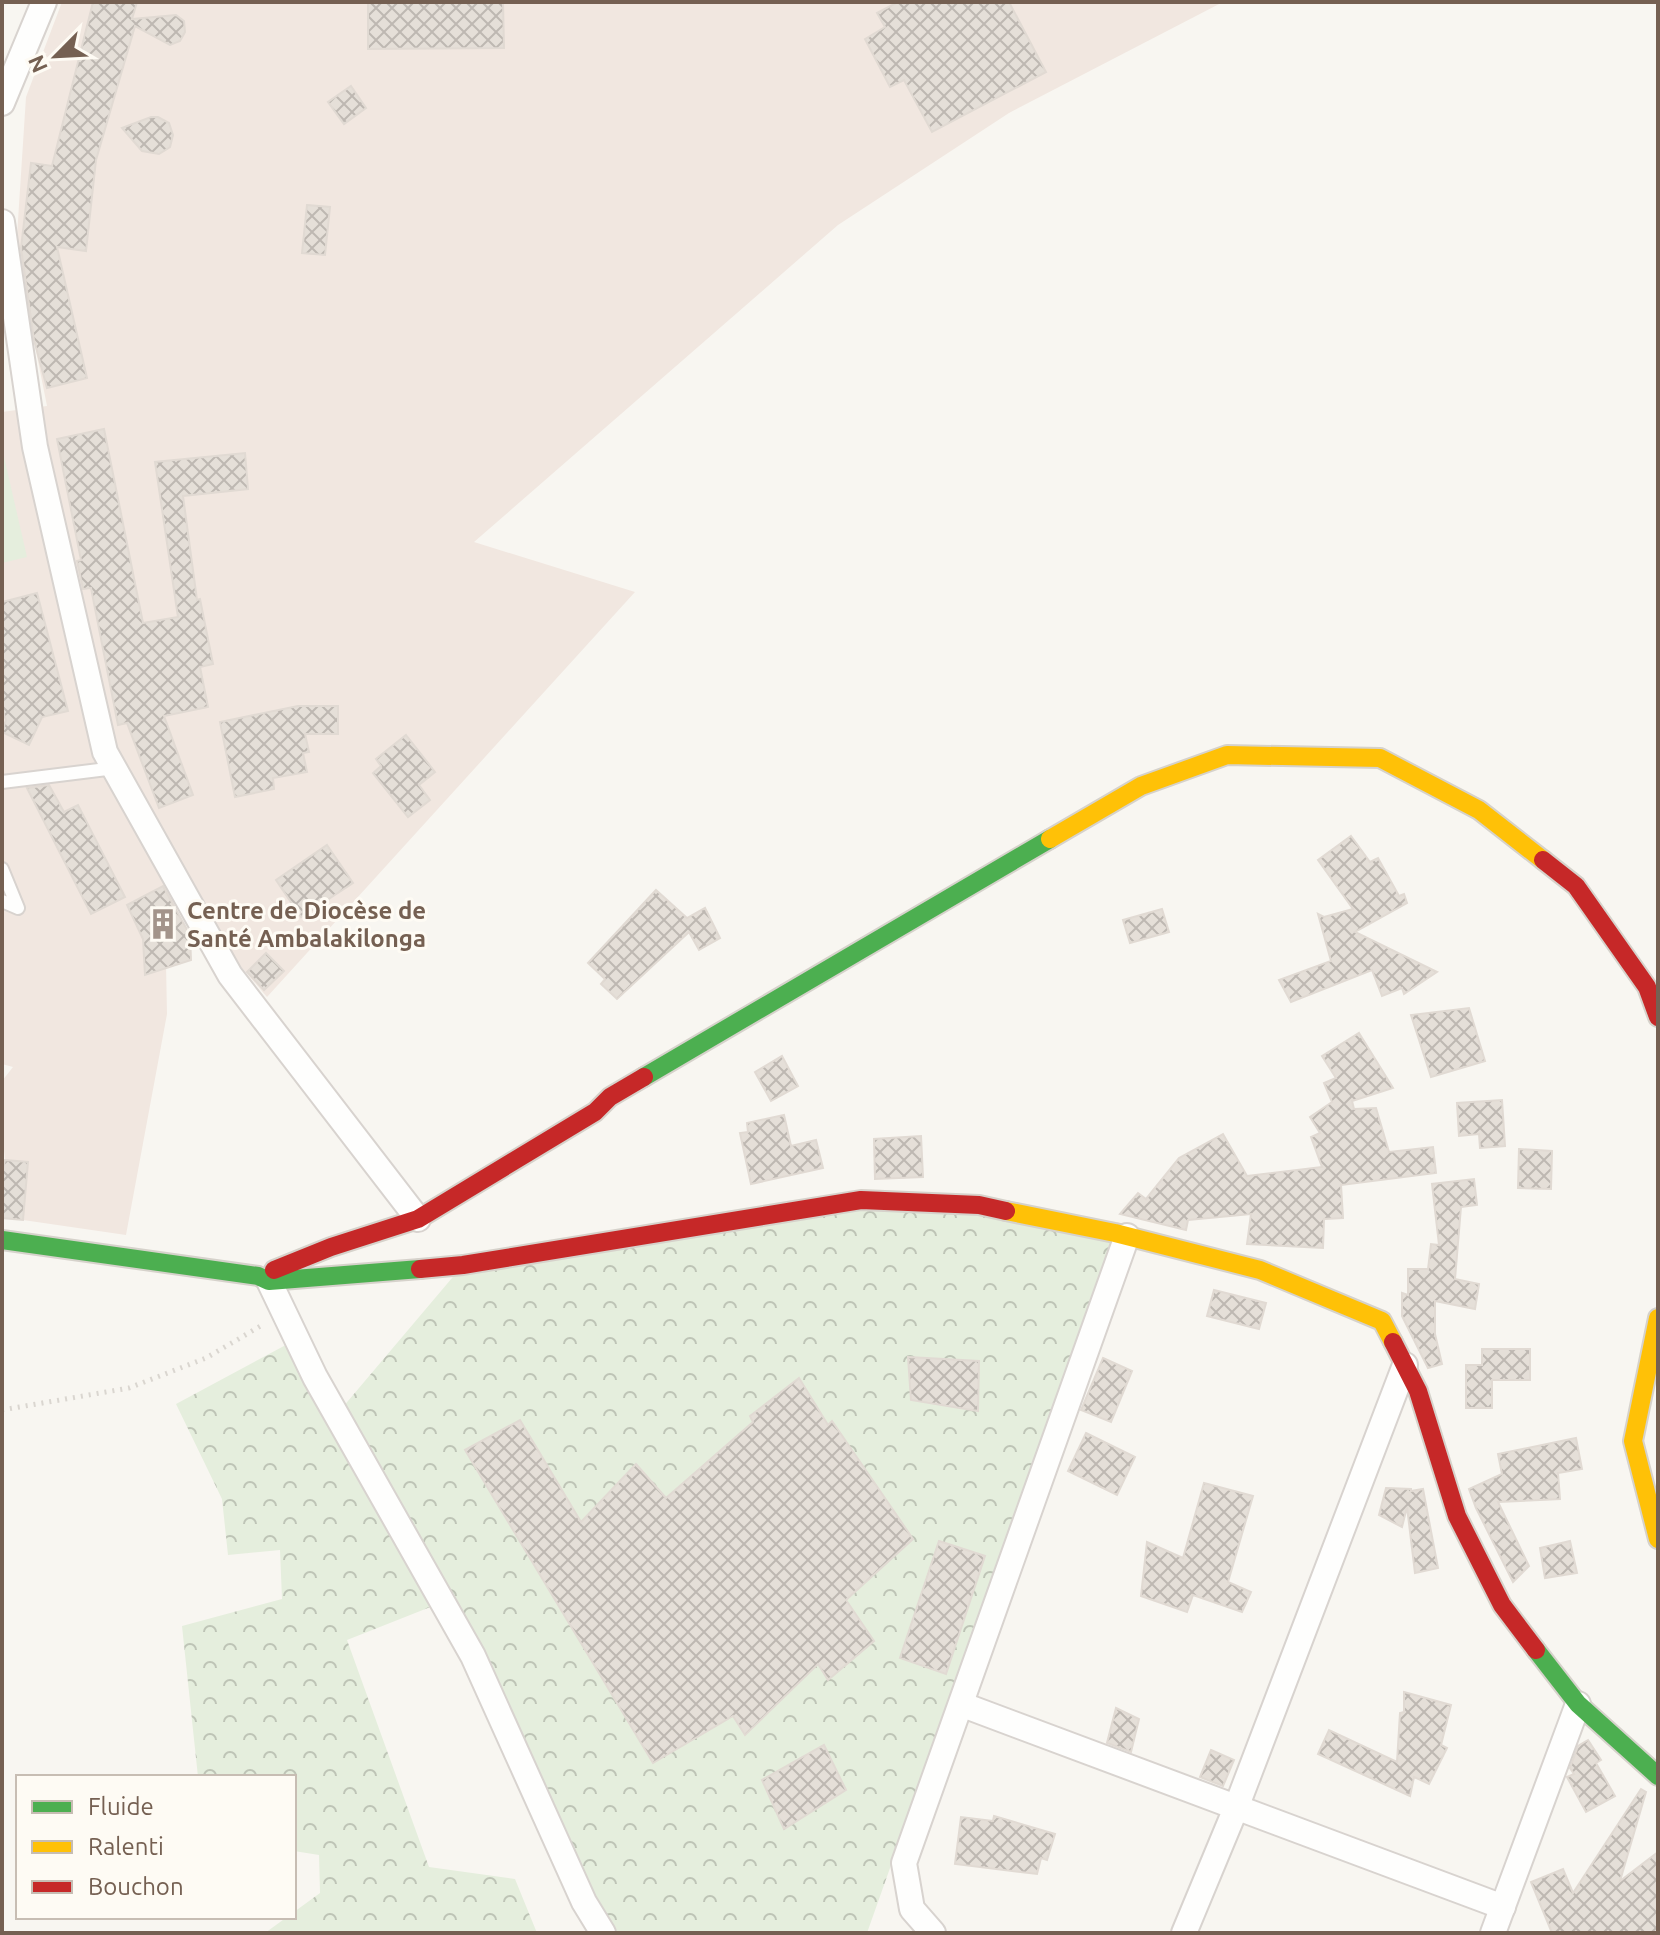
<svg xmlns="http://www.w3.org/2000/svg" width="1660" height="1935" viewBox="0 0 1660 1935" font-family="Ubuntu,sans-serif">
<defs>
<pattern id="forest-crowns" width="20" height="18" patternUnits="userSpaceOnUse" patternTransform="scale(2)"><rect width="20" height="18" fill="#e5eedd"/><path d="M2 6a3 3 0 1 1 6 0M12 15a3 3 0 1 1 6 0" fill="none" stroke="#bec4b6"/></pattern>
<pattern id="building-cross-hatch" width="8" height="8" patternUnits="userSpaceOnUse" patternTransform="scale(2)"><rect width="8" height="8" fill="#e5dfd8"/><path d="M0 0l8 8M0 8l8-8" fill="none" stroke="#beb8b2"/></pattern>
</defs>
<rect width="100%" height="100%" fill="#f8f6f1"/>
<polygon fill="#f1e7e0" points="62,2 1223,2 1009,113 838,225 474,542 635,592 267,997 231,955 199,895 165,914 167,1014 126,1235 23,1220 28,1163 5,1160 2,1130 2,1081 13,1067 2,1064 2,412 47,406 16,251 26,97"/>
<polygon fill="url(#forest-crowns)" points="861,1200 1115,1233 867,1933 603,1933 443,1602 347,1640 429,1867 515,1879 537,1933 265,1933 287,1917 294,1917 294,1912 320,1893 319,1855 294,1851 294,1777 198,1777 182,1626 282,1599 280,1550 228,1555 222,1499 176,1404 297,1339 337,1414 463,1265"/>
<polygon fill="#e5eedd" points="2,448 27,557 2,563"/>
<g fill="url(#building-cross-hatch)" stroke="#e1dad3" stroke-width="2">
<polygon points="93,2 137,2 132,19 176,15 184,21 185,32 180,41 170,45 135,26 96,160 86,251 57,247 87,378 47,388 34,340 21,248 31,163 52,166"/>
<polygon points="368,2 503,2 504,48 368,49"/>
<polygon points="898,2 1009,2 1046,72 932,132 904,80 890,87 865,39 885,27 877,13"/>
<polygon points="351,86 366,108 344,124 328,102"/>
<polygon points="151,117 158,117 169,123 173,135 170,147 159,154 142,151 122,128"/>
<polygon points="307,205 330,207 325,255 302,253"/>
<polygon points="104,429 143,623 178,617 155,462 245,453 248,489 183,496 197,600 200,599 213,664 200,667 208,707 164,716 193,795 159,808 127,723 118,725 91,588 83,589 77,561 81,560 57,439"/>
<polygon points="37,593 68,711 42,717 29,745 2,732 6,720 2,709 2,602"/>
<polygon points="298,706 338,706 338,734 305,734 309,752 303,753 307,772 273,778 274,789 235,797 220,722"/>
<polygon points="406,735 435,772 419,785 430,800 408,817 373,773 381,766 376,759"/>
<polygon points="49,785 64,812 78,805 125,897 91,914 27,788"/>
<polygon points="1351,836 1370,862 1378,858 1399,896 1404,894 1407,903 1355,932 1437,972 1404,994 1402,988 1382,996 1372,970 1291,1002 1279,980 1331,961 1318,914 1324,917 1353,909 1318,860"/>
<polygon points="327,845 353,883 301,917 276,880"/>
<polygon points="163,886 190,935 191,960 145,975 143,939 127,905"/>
<polygon points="656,890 687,918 705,908 720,938 699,950 689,932 617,999 601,984 605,979 588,963"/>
<polygon points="1162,909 1169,932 1130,943 1123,920"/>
<polygon points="266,953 284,971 264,990 247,972"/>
<polygon points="1469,1008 1485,1061 1431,1077 1411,1015"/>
<polygon points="1359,1033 1393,1088 1352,1101 1354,1109 1376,1108 1389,1152 1433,1147 1436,1173 1341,1185 1343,1218 1324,1219 1323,1248 1247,1244 1251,1214 1188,1220 1186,1230 1120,1214 1138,1193 1146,1199 1179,1158 1223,1134 1247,1176 1322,1167 1311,1137 1320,1133 1310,1117 1332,1102 1324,1083 1336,1078 1322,1056"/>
<polygon points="782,1056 798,1086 771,1101 755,1072"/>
<polygon points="1502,1100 1505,1146 1480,1148 1479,1134 1459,1136 1457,1103"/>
<polygon points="784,1115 791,1146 816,1140 823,1168 751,1184 740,1133 748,1132 747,1123"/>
<polygon points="921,1136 923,1177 875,1179 874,1139"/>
<polygon points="1519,1149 1552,1151 1551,1189 1518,1188"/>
<polygon points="5,1160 28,1162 23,1220 2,1218 2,1172"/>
<polygon points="1474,1179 1477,1205 1461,1207 1455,1279 1479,1284 1475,1309 1435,1301 1435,1334 1442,1364 1428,1368 1402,1316 1402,1293 1408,1295 1408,1269 1428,1269 1431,1244 1439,1245 1432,1184"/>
<polygon points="1214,1290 1266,1303 1259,1329 1207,1316"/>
<polygon points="1482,1349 1530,1349 1530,1380 1492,1380 1492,1408 1466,1408 1466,1365 1482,1365"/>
<polygon points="908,1357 979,1361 978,1411 911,1400"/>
<polygon points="1103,1358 1132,1371 1111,1422 1081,1410"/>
<polygon points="799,1378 828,1425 832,1421 913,1539 846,1600 874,1641 828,1680 818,1664 745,1735 733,1716 653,1763 465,1450 520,1420 581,1522 636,1464 666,1498 753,1422 750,1416"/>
<polygon points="1086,1433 1135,1457 1117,1495 1068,1471"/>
<polygon points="1576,1438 1582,1469 1558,1473 1560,1499 1498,1502 1529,1566 1513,1582 1476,1508 1469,1489 1502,1474 1498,1454"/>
<polygon points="1204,1483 1253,1496 1228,1582 1251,1592 1242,1612 1193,1595 1187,1612 1141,1596 1147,1542 1183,1558"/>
<polygon points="1386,1488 1411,1489 1411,1491 1423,1489 1438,1568 1415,1573 1407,1507 1402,1527 1379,1515"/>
<polygon points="939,1541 985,1556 946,1674 900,1658"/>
<polygon points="1570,1541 1577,1573 1545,1578 1540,1548"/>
<polygon points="1404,1692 1451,1705 1441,1745 1447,1748 1429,1784 1414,1777 1410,1796 1318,1754 1329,1730 1397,1762 1400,1713 1404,1712"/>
<polygon points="1116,1708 1139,1719 1131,1752 1107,1743"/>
<polygon points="1588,1740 1601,1760 1596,1763 1615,1796 1586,1812 1567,1777 1574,1774 1570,1768 1578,1746"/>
<polygon points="824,1745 846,1790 784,1829 762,1780"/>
<polygon points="1211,1750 1234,1760 1223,1786 1200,1777"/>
<polygon points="1641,1789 1646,1792 1620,1881 1658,1852 1658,1933 1552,1933 1531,1882 1563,1869 1573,1893"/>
<polygon points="994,1816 1055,1834 1047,1860 1041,1858 1037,1874 955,1864 961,1817 993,1821"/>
</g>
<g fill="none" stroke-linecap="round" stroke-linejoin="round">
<defs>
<g id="lane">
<polyline points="2,782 115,768"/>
<polyline points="2,869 18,908 2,901"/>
</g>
<g id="street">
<polyline points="2,103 44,2"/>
<polyline points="2,222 35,447 105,752 230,975 418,1219"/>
<polyline points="269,1281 315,1377 473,1656 584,1902 603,1933"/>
<polyline points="963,1705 1503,1907"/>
<polyline points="933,1933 912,1909 904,1863 1127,1236"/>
<polyline points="1184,1933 1236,1808 1405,1365"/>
<polyline points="1493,1933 1578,1704"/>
</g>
<g id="fast">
<polyline points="644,1077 1050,839"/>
<polyline points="2,1240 258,1276 269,1281 420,1269"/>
<polyline points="1536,1650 1578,1704 1658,1776"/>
</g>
<g id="slow">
<polyline points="1050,839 1141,786 1227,755 1380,758 1479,810 1543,860"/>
<polyline points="1006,1211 1115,1233 1260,1270 1382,1321 1393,1342"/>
<polyline points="1658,1318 1633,1441 1658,1539"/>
</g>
<g id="jam">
<polyline points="1543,860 1576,886 1647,987 1658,1017"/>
<polyline points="420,1269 463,1265 861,1200 979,1205 1006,1211"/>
<polyline points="274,1270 331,1247 418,1219 595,1112 610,1097 644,1077"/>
<polyline points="1393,1342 1418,1391 1457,1516 1502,1605 1536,1650"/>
</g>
</defs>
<use href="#lane" stroke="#d8d3cf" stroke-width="16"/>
<use href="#street" stroke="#d8d3cf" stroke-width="28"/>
<use href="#fast" stroke="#d6d2cb" stroke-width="22"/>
<use href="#slow" stroke="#d6d2cb" stroke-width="22"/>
<use href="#jam" stroke="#d6d2cb" stroke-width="22"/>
<polyline stroke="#dad6d0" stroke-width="5" stroke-dasharray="2 6" stroke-linecap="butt" points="2,1410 129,1388 206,1358 264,1324"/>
<use href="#lane" stroke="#fefefd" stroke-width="12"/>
<use href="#street" stroke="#fefefd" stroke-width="24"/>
<use href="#fast" stroke="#4caf50" stroke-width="18"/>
<use href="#slow" stroke="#ffc107" stroke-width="18"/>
<use href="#jam" stroke="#c62828" stroke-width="18"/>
</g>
<defs>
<symbol id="building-bare" viewBox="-9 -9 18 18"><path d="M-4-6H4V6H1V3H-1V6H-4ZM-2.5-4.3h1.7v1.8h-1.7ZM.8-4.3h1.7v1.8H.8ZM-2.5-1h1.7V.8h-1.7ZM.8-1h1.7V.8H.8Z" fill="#a3948a" stroke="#fefbf4" stroke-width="2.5" paint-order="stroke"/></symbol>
</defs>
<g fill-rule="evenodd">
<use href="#building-bare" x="141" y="902" width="44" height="44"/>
</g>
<g text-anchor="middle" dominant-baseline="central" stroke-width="6" stroke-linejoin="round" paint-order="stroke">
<g font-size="24" font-weight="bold" fill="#756052" stroke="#fefbf4" text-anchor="start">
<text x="187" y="910">Centre de Diocèse de<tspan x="187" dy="28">Santé Ambalakilonga</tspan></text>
</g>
</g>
<rect width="1660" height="1935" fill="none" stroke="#756052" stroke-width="8"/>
<rect x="16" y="1775" width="280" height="144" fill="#fefbf4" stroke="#c7bdb3" stroke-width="2"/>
<rect x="32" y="1801" width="40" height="12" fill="#4caf50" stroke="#c7bdb3" stroke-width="2"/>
<text x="88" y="1815" font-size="24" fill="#756052">Fluide</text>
<rect x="32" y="1841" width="40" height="12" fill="#ffc107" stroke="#c7bdb3" stroke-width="2"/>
<text x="88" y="1855" font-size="24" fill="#756052">Ralenti</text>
<rect x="32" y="1881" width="40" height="12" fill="#c62828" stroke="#c7bdb3" stroke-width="2"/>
<text x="88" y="1895" font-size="24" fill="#756052">Bouchon</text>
<g transform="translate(56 56) rotate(246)" stroke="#fefbf4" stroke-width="6" paint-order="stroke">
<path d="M0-6L14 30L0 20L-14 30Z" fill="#756052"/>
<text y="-12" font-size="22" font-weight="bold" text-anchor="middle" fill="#756052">N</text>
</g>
</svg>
